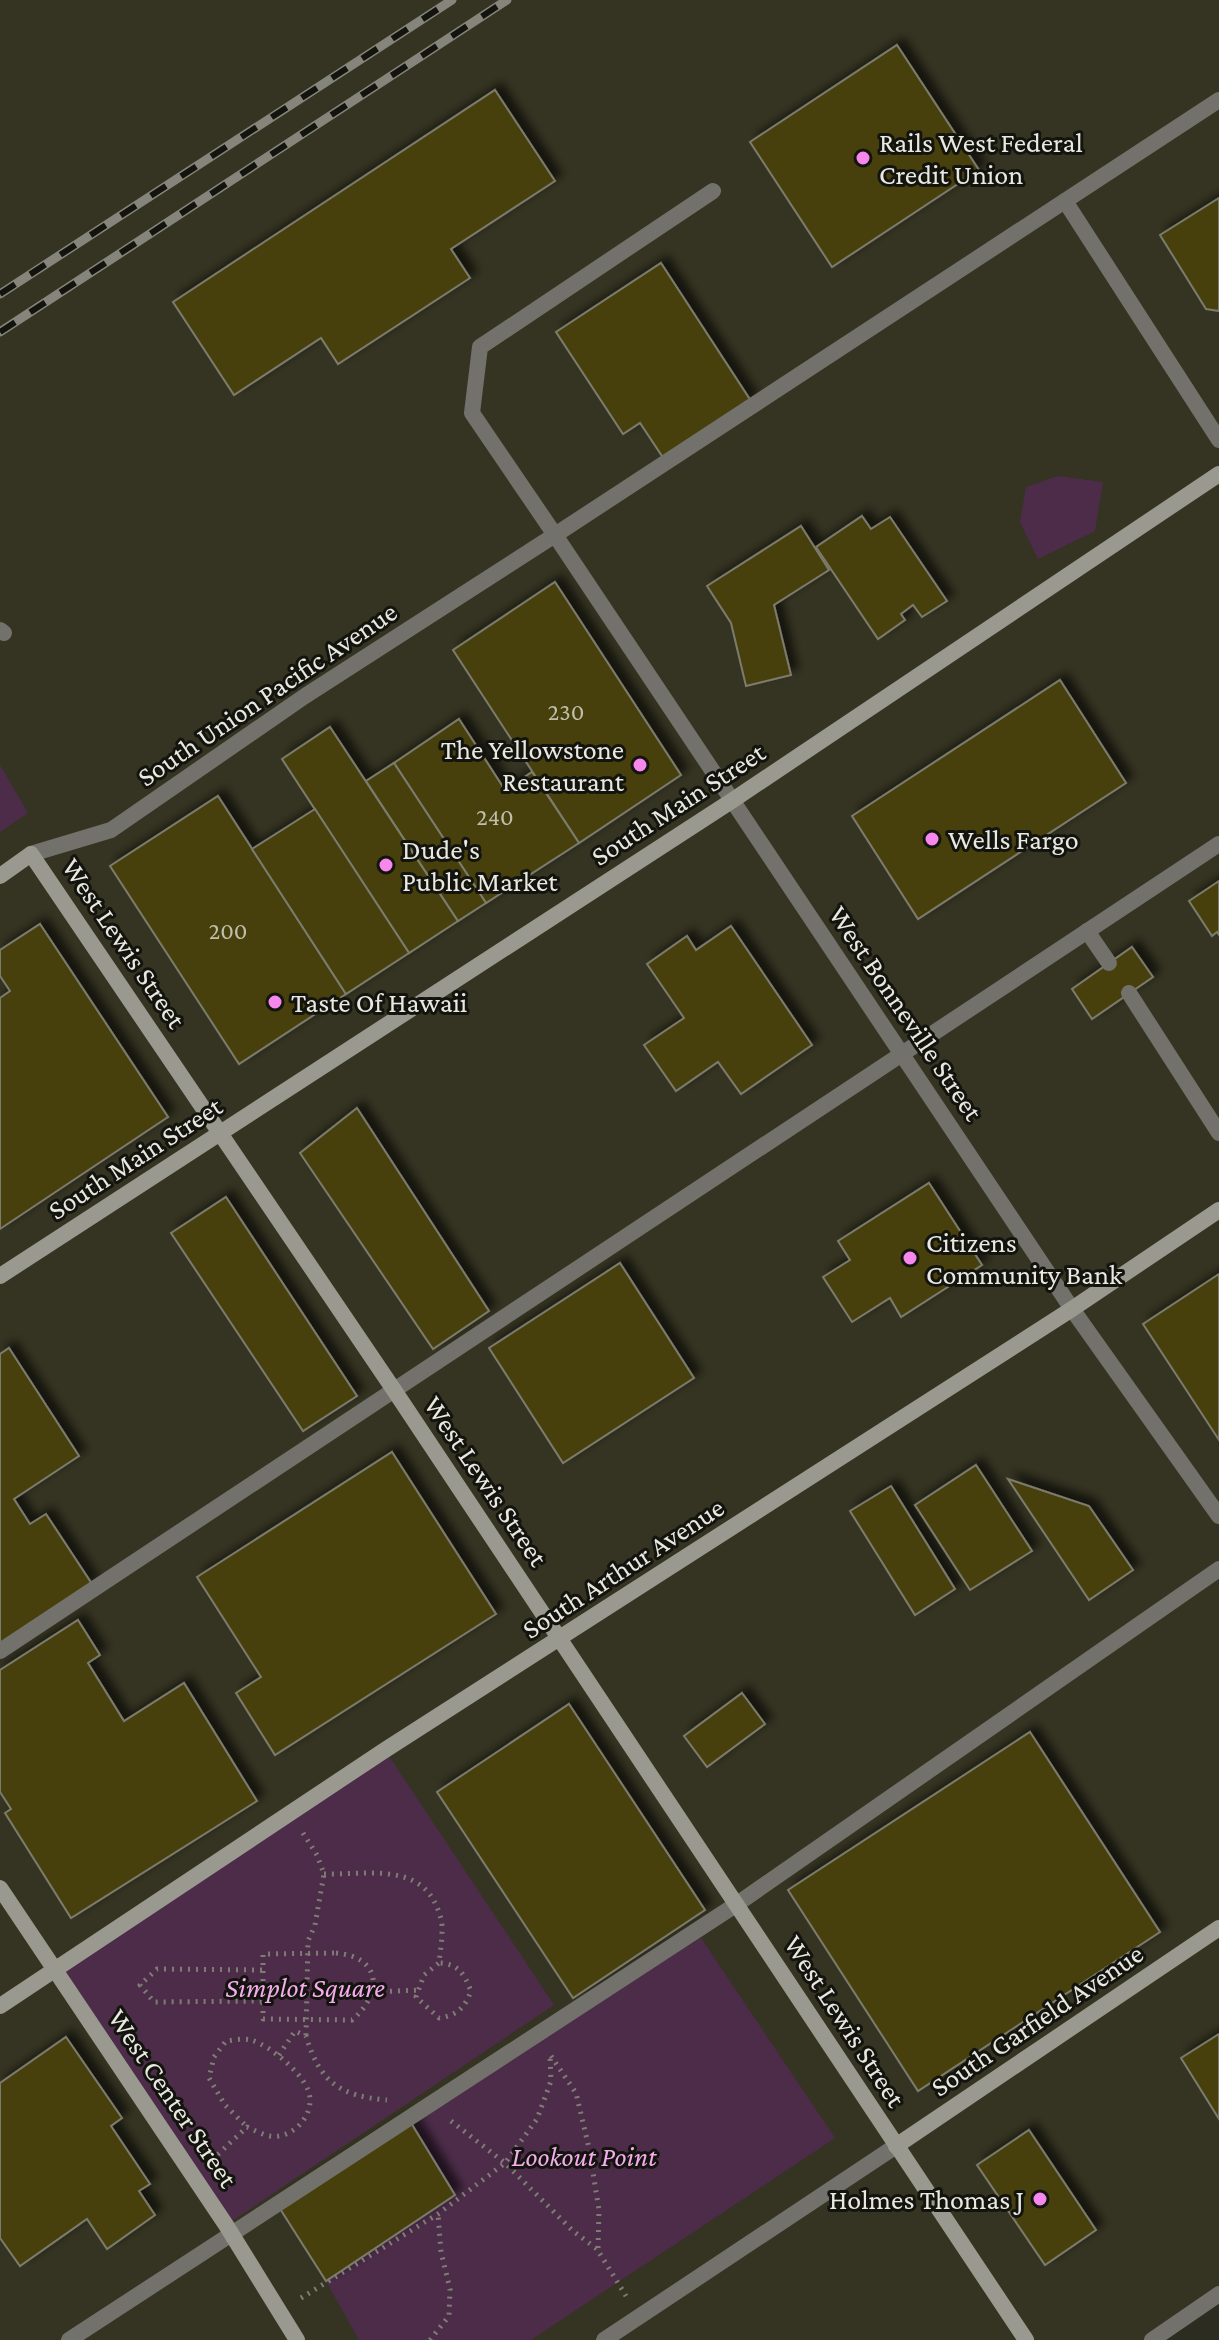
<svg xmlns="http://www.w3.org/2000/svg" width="1219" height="2340" viewBox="0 0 1219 2340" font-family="'Crimson Pro',serif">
<defs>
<filter id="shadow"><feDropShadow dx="7" dy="-7" stdDeviation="4" flood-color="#0009"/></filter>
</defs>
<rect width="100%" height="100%" fill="#2d2c20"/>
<polygon fill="#353422" points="0,0 1219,0 1219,2298 1155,2340 0,2340"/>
<g fill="#4c2c49">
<polygon points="1058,476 1103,482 1095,531 1038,559 1020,522 1026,487"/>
<polygon points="0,765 28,813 0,832"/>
<polygon points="385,1750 554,2005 226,2225 56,1969"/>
<polygon points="701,1938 835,2138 531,2340 359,2340 326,2281 455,2195 408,2118"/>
</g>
<g fill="#46410c" stroke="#7c7b6e" stroke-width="2" filter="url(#shadow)">
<polygon points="897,45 979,170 832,267 750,142"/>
<polygon points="495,90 555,181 451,249 470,278 338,364 321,338 234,395 173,302"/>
<polygon points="1219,198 1219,311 1206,309 1160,235"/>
<polygon points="661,263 751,401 664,459 640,423 623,434 556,332"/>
<polygon points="862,516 871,529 890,517 947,601 922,617 913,605 901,614 905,620 878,639 816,547"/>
<polygon points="801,526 829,570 774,605 791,675 746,686 731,623 707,586"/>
<polygon points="555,582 681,775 579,843 453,650"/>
<polygon points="1060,680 1126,783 918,919 852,816"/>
<polygon points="459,719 505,790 532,772 579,843 486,903 394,763"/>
<polygon points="330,727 458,921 409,953 282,759"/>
<polygon points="394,763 486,903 458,921 366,781"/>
<polygon points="218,796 346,994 239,1064 110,866"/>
<polygon points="315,809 409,953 346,994 252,849"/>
<polygon points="1219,881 1219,935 1217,932 1212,936 1189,901"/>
<polygon points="40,924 168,1117 0,1229 0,998 10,991 0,976 0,950"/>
<polygon points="731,926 812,1045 741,1094 718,1062 676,1091 644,1045 684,1018 647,964 687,936 696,950"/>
<polygon points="1132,947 1153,977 1092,1019 1072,989"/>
<polygon points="357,1108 489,1311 433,1349 300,1153"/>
<polygon points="929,1183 982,1265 901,1317 890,1298 852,1322 823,1277 850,1260 838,1241"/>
<polygon points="226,1197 357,1396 303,1431 171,1233"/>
<polygon points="620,1263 694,1378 563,1463 489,1348"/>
<polygon points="1219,1274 1219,1440 1143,1324"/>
<polygon points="9,1348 79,1456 14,1499 30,1524 46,1514 92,1584 0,1644 0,1354"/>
<polygon points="392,1452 496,1614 275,1755 236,1693 261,1677 197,1577"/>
<polygon points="976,1465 1032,1551 970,1590 915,1505"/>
<polygon points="1008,1479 1089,1506 1133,1570 1089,1600"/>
<polygon points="891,1486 955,1589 915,1615 850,1511"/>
<polygon points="78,1620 100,1655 88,1663 124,1721 184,1683 257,1801 71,1918 5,1813 11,1809 0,1792 0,1670"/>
<polygon points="742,1693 765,1724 707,1767 684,1736"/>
<polygon points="569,1704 705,1910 573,1998 437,1792"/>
<polygon points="1030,1732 1160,1932 918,2091 788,1890"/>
<polygon points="1219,2034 1219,2119 1181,2058"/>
<polygon points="66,2037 122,2118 111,2126 150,2184 139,2191 155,2215 107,2249 87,2219 20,2266 0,2238 0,2083"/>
<polygon points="408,2118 455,2195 326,2281 277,2204"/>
<polygon points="1029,2130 1096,2230 1045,2265 977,2165"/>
</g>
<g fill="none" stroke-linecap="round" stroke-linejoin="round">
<g stroke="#7e7d74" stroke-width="5" stroke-dasharray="2 6" stroke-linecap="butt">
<polyline points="303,1833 317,1855 324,1874 315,1925 308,1941 306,2036"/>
<path d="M324,1874c37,1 90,-11 110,27 5,9 9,21 8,31 0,10 -2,21 -3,31l-15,12 -8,22 23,21c18,-3 25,-9 32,-27 -7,-17 -12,-27 -32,-28"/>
<path d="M336,1953c46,4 47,41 16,67l-89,-1v-65z"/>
<polyline points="262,1970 157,1969 140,1985 154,2002 262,2001"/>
<polyline points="374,1992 419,1990"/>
<path d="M279,2055l16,-24 11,5c14,46 33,60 81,64"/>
<polyline points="551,2056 576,2093 589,2148 599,2210 598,2248"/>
<polyline points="451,2121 505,2163 573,2231 597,2249 626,2296"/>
<path d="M212,2160l35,-33c7,3 16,8 23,9 21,3 41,-17 40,-37 0,-21 -40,-54 -59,-59 -7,-2 -17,0 -25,1l-12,16 -5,21 16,27 22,22"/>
<polyline points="301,2298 438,2214 505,2163 537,2119 551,2081 550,2055"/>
<polyline points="430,2340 449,2316 450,2289 441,2252 438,2214"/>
</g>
<g stroke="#72716b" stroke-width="16">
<polyline points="713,191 480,347 472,413 555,535 1219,100"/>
<polyline points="0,630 4,633"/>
<polyline points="1087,931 1109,963"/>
<polyline points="1129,993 1219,1133"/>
<polyline points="0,1651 1219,844"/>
<polyline points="69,2340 737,1904 1219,1569"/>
<polyline points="1152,2340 1219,2294"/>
</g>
<g stroke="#72716b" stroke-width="16">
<polyline points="1065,201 1219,440"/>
<polyline points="31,854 111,830 305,696 555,535 1072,1309 1219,1516"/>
<polyline points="604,2340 896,2146"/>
</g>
<g stroke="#99998f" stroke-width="16">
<polyline points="0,876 31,854 394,1390 1026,2340"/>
<polyline points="0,1276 733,800 1219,474"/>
<polyline points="0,1888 226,2225 297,2340"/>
<polyline points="0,2006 385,1750 1072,1309 1219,1210"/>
<polyline points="896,2146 1219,1928"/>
</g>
<defs>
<g id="rail">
<polyline points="0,294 452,0"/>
<polyline points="0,332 507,0"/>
</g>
</defs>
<use href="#rail" stroke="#85857b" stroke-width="9"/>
<use href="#rail" stroke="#14140f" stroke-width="6" stroke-dasharray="18" stroke-linecap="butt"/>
</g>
<g fill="#f688ed" stroke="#14140f" stroke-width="3">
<circle cx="863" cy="158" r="8"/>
<circle cx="640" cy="765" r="8"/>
<circle cx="932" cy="839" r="8"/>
<circle cx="386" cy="865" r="8"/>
<circle cx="275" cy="1002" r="8"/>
<circle cx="910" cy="1258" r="8"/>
<circle cx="1040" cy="2199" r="8"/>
</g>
<g text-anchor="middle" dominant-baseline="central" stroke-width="6" stroke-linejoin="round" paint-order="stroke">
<g font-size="24" fill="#c0bfac">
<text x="566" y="711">230</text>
<text x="495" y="816">240</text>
<text x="228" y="930">200</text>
</g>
<g font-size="28" fill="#e9e9e2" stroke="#14140f" text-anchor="start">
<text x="879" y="142">Rails West Federal<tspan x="879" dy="32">Credit Union</tspan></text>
<text x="624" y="749" text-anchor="end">The Yellowstone<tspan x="624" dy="32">Restaurant</tspan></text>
<text x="948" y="839">Wells Fargo</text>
<text x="402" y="849">Dude's<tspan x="402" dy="32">Public Market</tspan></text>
<text x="291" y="1002">Taste Of Hawaii</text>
<text x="926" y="1242">Citizens<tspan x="926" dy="32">Community Bank</tspan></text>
<text x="1024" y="2199" text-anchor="end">Holmes Thomas J</text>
</g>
<g font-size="28" fill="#e9e9e2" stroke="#14140f">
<text transform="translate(267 694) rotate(-34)">South Union Pacific Avenue</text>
<text transform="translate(678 804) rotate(-33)">South Main Street</text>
<text transform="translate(124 943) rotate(56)">West Lewis Street</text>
<text transform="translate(906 1013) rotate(56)">West Bonneville Street</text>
<text transform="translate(135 1158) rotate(-33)">South Main Street</text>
<text transform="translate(486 1481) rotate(56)">West Lewis Street</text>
<text transform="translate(623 1568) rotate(-33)">South Arthur Avenue</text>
<text transform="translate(1037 2020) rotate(-34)">South Garfield Avenue</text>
<text transform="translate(845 2021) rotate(57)">West Lewis Street</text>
<text transform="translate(173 2098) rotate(56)">West Center Street</text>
</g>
<g font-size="28" font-style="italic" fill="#f5aced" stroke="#14140f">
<text x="305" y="1987">Simplot Square</text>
<text x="584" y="2156">Lookout Point</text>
</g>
</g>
</svg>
